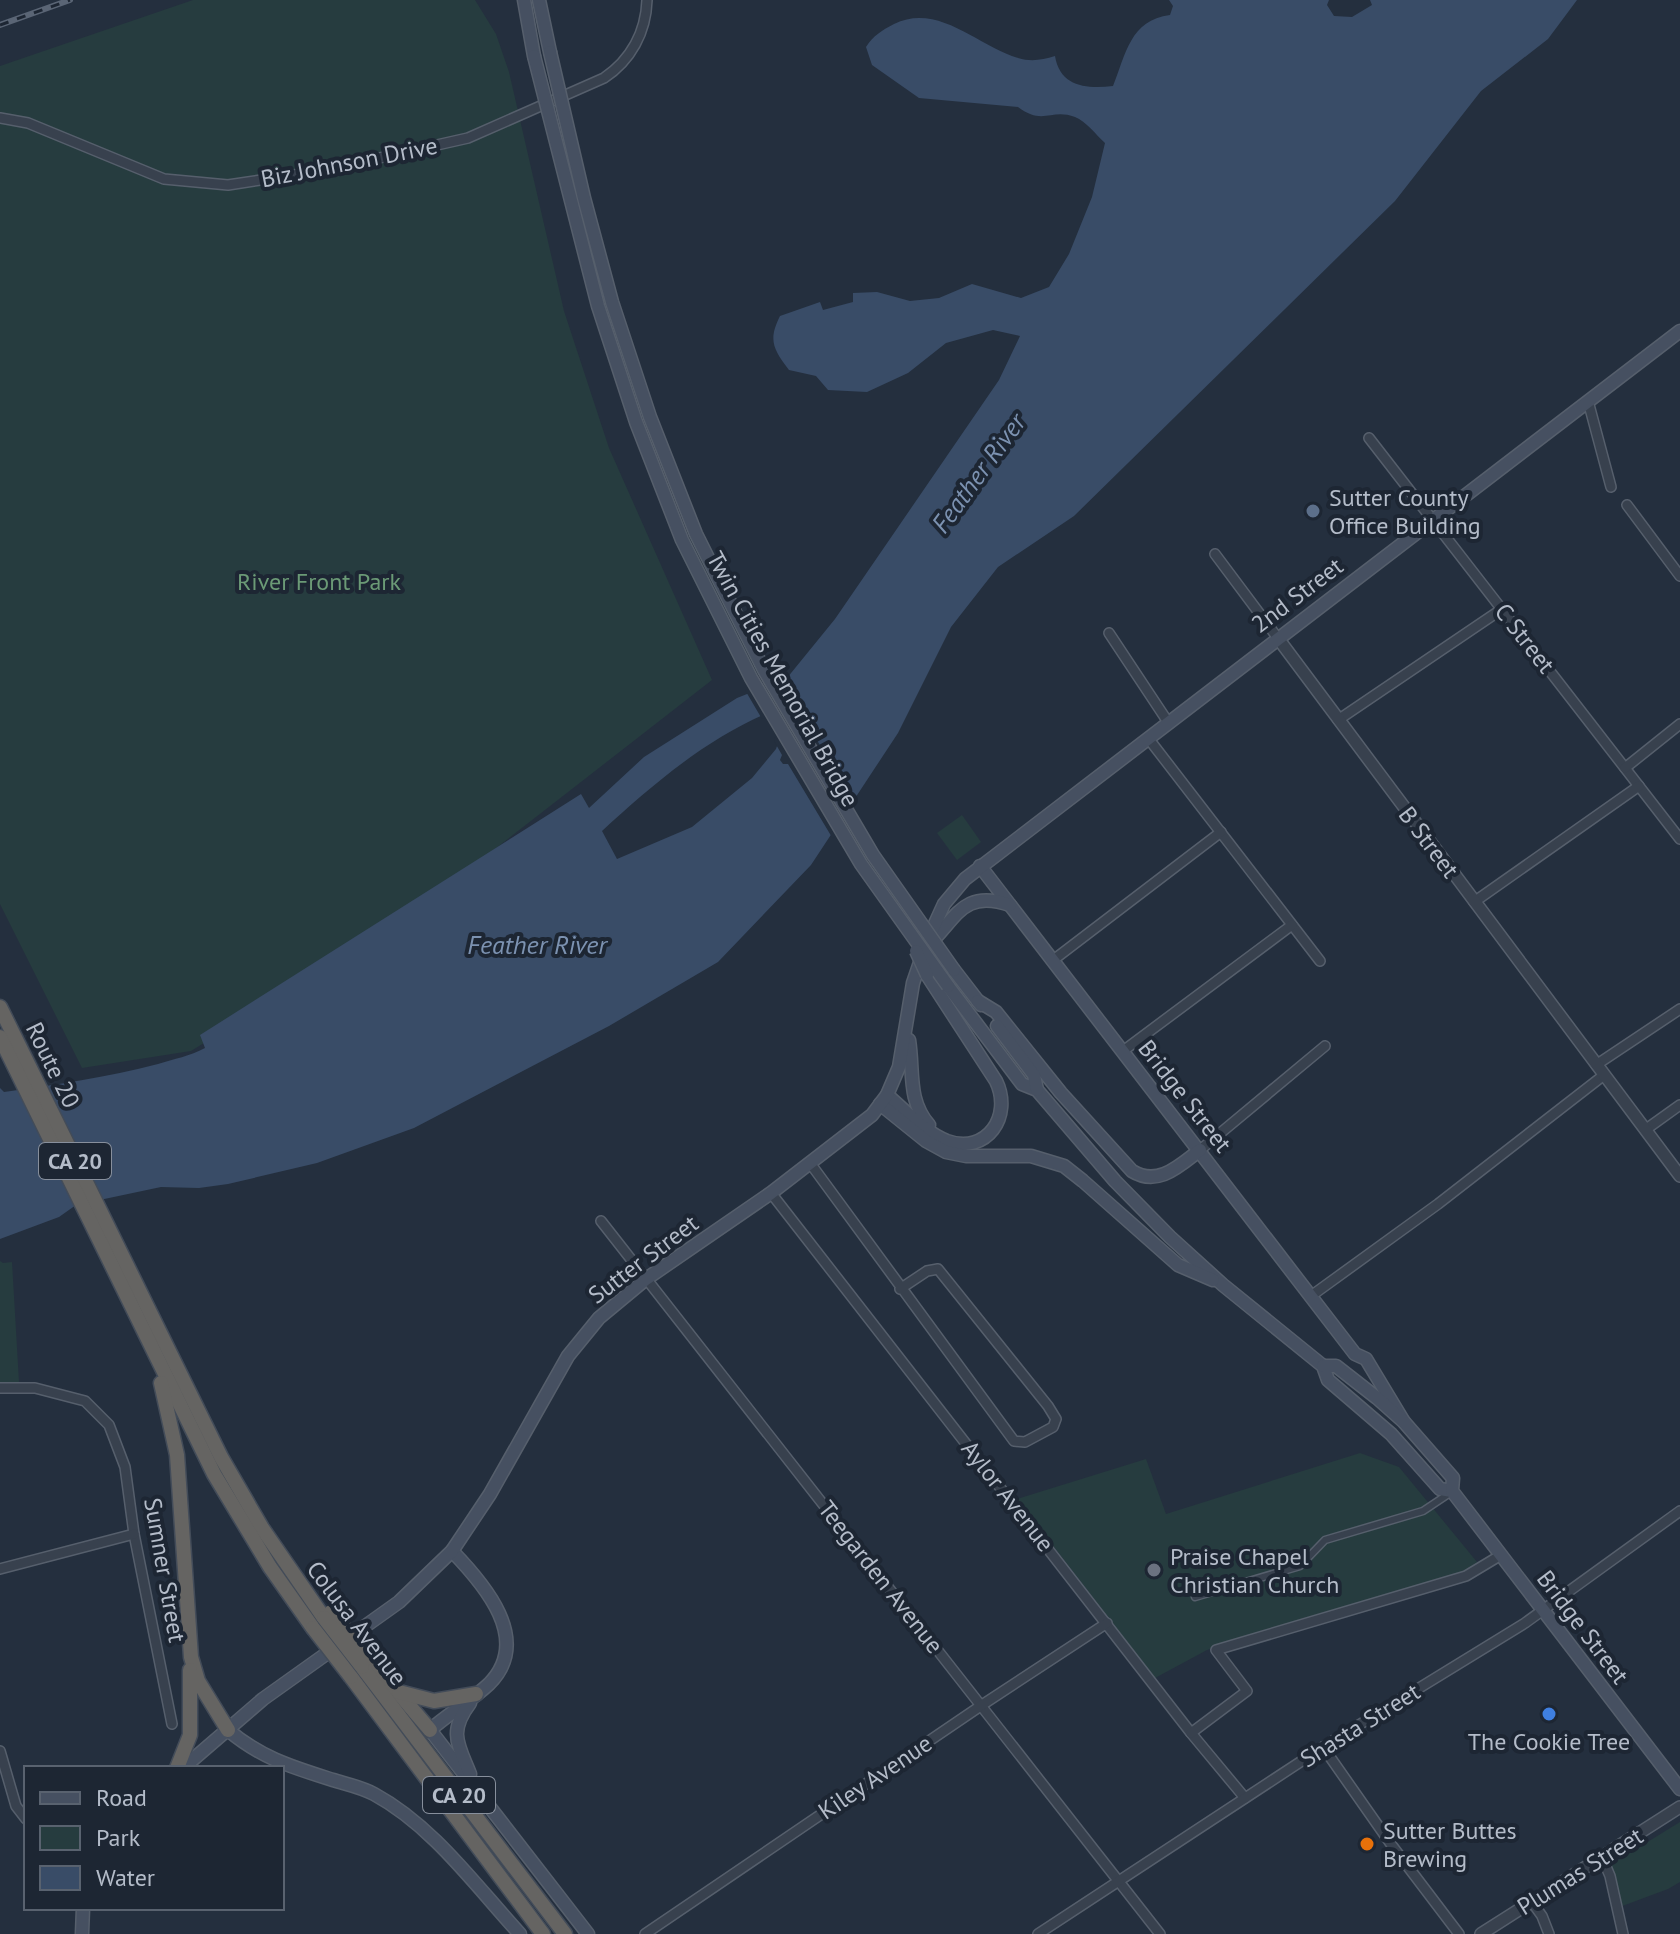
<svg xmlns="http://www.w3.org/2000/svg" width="1680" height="1934" viewBox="0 0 1680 1934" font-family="'PT Sans',sans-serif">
<rect width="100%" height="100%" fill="#242f3e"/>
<g fill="#263c3f">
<polygon points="193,0 475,0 496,34 509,72 564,311 609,448 712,680 405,919 191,1051 82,1068 0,904 0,66"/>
<polygon points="962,815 981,842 957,860 937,833"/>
<polygon points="0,1261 3,1263 12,1262 19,1382 0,1388"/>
<polygon points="1360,1453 1399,1467 1477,1562 1464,1572 1207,1650 1155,1678 1017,1499 1146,1459 1166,1514"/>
<polygon points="1680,1822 1680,1882 1668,1889 1617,1908 1607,1867"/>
</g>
<path fill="#394c67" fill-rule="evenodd" d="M1169,0h160l-2,5 7,11 18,1 20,-12 -2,-5h207l-29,39 -67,52 -86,110 -321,315 -76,51 -47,60 -53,106 -87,132 -93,97 -109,64 -195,102 -97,35 -89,21 -29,4 -38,-1 -85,18 -17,12 -59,22v-151l4,4c52,-7 103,-15 154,-28 16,-5 32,-8 47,-16l-5,-13 381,-241 8,14 55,-51 93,-59 50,-20 48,-59 164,-239 21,-44 -27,-6 -47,13 -38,30 -41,19 -39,-2 -12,-14 -27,-6c-16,-21 -21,-30 -9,-54l40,-14 3,8 30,-8v-9l24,-1 33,9 29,-3 33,-14 49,14 28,-11 20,-33 23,-57 13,-54c-9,-8 -19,-22 -30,-26 -24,-9 -32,9 -57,-10l-99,-9 -47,-33 -6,-18c8,-12 15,-16 28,-23 44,-22 84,22 124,34 13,4 24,2 37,-2 5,31 32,33 58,30 13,-32 17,-66 57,-71l3,-9zM770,712l14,13 -8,24 -24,29 -60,49 -75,32 -15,-28c50,-46 105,-93 168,-119z"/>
<polygon fill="#242f3e" points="780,676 855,806 833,839 788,764 783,764 780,760 782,755 774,741 779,725 770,716 762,719 745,690"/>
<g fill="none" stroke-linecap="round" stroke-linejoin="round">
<defs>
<polyline id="pedestrian" points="1195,1597 1300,1566 1325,1540 1423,1511 1450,1493"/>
<g id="minor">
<path d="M0,118l28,5 136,56 64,6 98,-15 142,-32 136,-60c27,-18 42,-46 43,-78"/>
<polyline points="1588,401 1611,487"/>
<polyline points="1369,438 1680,839"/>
<polyline points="1627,505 1680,576"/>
<polyline points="1215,554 1277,637"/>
<polyline points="1109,633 1168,722"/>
<polyline points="1338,720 1502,609"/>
<polyline points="1148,738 1320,961"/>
<polyline points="1625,768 1680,724"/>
<polyline points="1474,902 1639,786"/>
<polyline points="1052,961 1221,832"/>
<polyline points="1123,1051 1292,925"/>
<polyline points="1596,1065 1680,1009"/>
<polyline points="1645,1130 1680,1105"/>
<polyline points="1200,1150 1325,1046"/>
<polyline points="810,1163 1014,1441 1025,1442 1053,1427 1056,1419 1048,1406 938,1269 927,1271 900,1289"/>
<polyline points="771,1193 1191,1733 1245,1798"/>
<polyline points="601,1221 1160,1934"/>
<polyline points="1311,1296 1438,1204 1604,1075"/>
<polyline points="0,1388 35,1388 85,1401 109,1425 125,1467 134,1534 172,1724"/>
<polyline points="0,1569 134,1534"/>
<polyline points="1191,1733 1247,1691 1216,1650 1466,1576 1501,1555"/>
<polyline points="1323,1747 1393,1847 1459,1934"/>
<polyline points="0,1751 16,1806 26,1819"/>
<polyline points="1602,1857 1610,1876 1623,1934"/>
<polyline points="1532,1902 1542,1916 1549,1934"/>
<polyline points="645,1934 982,1705 1107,1623"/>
<polyline points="1038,1934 1323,1747 1525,1623 1680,1511"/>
</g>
<g id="tertiary">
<polyline points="1277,637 1680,1176"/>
<polyline points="1481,1934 1680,1807"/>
</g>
<g id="secondary">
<polyline points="524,0 534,56"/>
<polyline points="539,0 550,52"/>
<polyline points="980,866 1355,1354 1366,1359 1404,1422"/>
<path d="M926,947c30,-26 35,-59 84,-42"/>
<polyline points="954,970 981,1005"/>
<polyline points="948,986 1022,1084 1037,1090 1115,1181 1170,1237 1223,1285 1323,1366 1328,1380 1391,1434 1440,1489 1452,1491"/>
<path d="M978,1001l18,11 65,81 71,78c26,16 47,-5 68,-21"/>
<polyline points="997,1026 1034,1075 1037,1090"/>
<path d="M909,1040c5,31 -2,60 20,85"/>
<path d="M887,1095c19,16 37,37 60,46 40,14 66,-25 49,-60l-69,-106"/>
<polyline points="880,1104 926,1141 946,1152 966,1156 1031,1156 1064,1166 1083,1181 1178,1265 1213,1280"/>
<polyline points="1323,1366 1336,1366 1377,1398 1404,1422 1453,1478 1452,1491 1680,1789"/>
<path d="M452,1551c32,33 81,89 37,133 -18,17 -40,29 -59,46l158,204"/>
<path d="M470,1703c-22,29 -12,41 0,71"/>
<path d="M228,1730c33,28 64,37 105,50 13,4 28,7 41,14 59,32 101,91 146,140"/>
<polyline points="183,1768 263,1699 399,1602 452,1551 490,1494 568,1356 599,1318 646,1279 771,1193 872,1115 887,1095 899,1067 913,983 928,939 944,904 965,879 1680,331"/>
<polyline points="82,1934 83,1908"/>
</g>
<g id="trunk">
<polyline points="0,1007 221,1457 262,1528 324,1618"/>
<polyline points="0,1037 214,1474 270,1567 313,1628"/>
<polyline points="161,1383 177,1455 191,1657 198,1681 228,1730"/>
<polyline points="369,1658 430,1730"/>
<polyline points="362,1667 565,1934"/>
<polyline points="351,1677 543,1934"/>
<polyline points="399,1692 434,1701 476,1694"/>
<polyline points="177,1768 190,1735 190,1670"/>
</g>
</defs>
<use href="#pedestrian" stroke="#565f6c" stroke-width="9"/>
<use href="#minor" stroke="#565f6c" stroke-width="12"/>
<use href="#tertiary" stroke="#565f6c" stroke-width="14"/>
<use href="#secondary" stroke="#565f6c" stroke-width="15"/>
<use href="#trunk" stroke="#434c59" stroke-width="17"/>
<use href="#pedestrian" stroke="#38414e" stroke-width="6"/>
<use href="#minor" stroke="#38414e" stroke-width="9"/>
<use href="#tertiary" stroke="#38414e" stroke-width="11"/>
<use href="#secondary" stroke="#465061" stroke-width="12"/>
<use href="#trunk" stroke="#656462" stroke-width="14"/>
<defs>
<polyline id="rail" points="0,25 70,0"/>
</defs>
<use href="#rail" stroke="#5a6575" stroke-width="6"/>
<use href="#rail" stroke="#1d2633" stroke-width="3" stroke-dasharray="9" stroke-linecap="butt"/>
<defs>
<g id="secondary-bridge">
<polyline points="550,52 584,198 612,302 650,417 696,534 764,670 873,855 954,970"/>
<polyline points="534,56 598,306 636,422 682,540 751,678 861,864 948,986"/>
<polyline points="916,951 927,975"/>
</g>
<g id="trunk-bridge">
<polyline points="331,1612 369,1658"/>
<polyline points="324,1618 362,1667"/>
<polyline points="313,1628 351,1677"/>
</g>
</defs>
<use href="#secondary-bridge" stroke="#565f6c" stroke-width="15" stroke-linecap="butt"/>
<use href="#trunk-bridge" stroke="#434c59" stroke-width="17" stroke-linecap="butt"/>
<use href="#secondary-bridge" stroke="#465061" stroke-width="12"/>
<use href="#trunk-bridge" stroke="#656462" stroke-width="14"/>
</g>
<circle fill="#5c6f8a" stroke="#1d2633" stroke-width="3" cx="1313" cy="511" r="8"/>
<circle fill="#6b7280" stroke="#1d2633" stroke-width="3" cx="1154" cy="1570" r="8"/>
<circle fill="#3f7fe0" stroke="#1d2633" stroke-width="3" cx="1549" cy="1714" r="8"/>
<circle fill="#e8710a" stroke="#1d2633" stroke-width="3" cx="1367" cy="1844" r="8"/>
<g text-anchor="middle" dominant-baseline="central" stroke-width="8" stroke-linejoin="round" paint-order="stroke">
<g fill="#1d2633" stroke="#878f9c" stroke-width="2">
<rect x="39" y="1143" width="72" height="36" rx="6"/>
<rect x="423" y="1777" width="72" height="36" rx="6"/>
</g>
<g font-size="22" font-weight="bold" fill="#b4bcc9">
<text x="75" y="1161">CA 20</text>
<text x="459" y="1795">CA 20</text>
</g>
<g font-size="24" fill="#b4bcc9" stroke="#1d2633">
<text transform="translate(349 162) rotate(-11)">Biz Johnson Drive</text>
<text transform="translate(1297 595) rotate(-37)">2nd Street</text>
<text transform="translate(1525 638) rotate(52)">C Street</text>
<text transform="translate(783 679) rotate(61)">Twin Cities Memorial Bridge</text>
<text transform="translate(1429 842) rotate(53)">B Street</text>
<text transform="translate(53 1065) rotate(64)">Route 20</text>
<text transform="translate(1185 1096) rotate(52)">Bridge Street</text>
<text transform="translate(643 1259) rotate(-37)">Sutter Street</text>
<text transform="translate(1008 1496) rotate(52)">Aylor Avenue</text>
<text transform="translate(165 1570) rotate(80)">Sumner Street</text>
<text transform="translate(881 1577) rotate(52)">Teegarden Avenue</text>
<text transform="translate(357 1623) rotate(53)">Colusa Avenue</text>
<text transform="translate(1583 1627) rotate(53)">Bridge Street</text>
<text transform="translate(1360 1725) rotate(-32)">Shasta Street</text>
<text transform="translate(875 1777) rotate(-34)">Kiley Avenue</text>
<text transform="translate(1580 1871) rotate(-32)">Plumas Street</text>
</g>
<g font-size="24" fill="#b4bcc9" stroke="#1d2633" text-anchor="start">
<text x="1329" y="497">Sutter County<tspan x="1329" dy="28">Office Building</tspan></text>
<text x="1170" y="1556">Praise Chapel<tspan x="1170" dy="28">Christian Church</tspan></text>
<text x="1549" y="1741" text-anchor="middle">The Cookie Tree</text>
<text x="1383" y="1830">Sutter Buttes<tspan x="1383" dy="28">Brewing</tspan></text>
</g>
<g font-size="24" fill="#6b9a76" stroke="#1d2633">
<text x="319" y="581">River Front Park</text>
</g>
<g font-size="26" font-style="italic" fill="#7c92b1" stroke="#1d2633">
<text transform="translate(978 473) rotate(-54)">Feather River</text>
<text x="537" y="944">Feather River</text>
</g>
</g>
<rect x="24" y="1766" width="260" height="144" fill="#1d2633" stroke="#59626f" stroke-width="2"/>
<rect x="40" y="1792" width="40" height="12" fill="#465061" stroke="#59626f" stroke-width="2"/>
<text x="96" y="1806" font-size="24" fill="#b4bcc9">Road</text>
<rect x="40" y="1826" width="40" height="24" fill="#263c3f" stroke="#59626f" stroke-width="2"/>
<text x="96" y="1846" font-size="24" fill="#b4bcc9">Park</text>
<rect x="40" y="1866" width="40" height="24" fill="#394c67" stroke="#59626f" stroke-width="2"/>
<text x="96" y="1886" font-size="24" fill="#b4bcc9">Water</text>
</svg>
